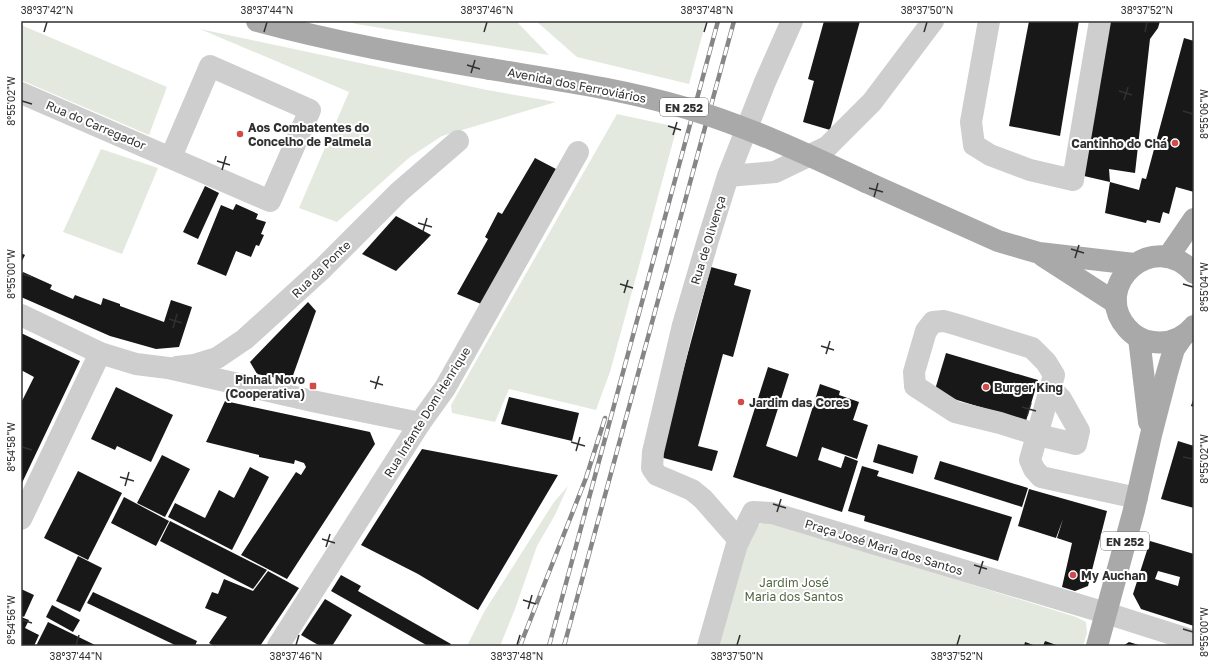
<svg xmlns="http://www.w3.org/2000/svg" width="1215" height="667" viewBox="0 0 1215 667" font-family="'Golos Text',sans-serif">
<rect width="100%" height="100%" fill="#fff"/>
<g fill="#e3e9df">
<polygon points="347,21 516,21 549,55 356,24"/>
<polygon points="536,21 706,21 689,84 577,57"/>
<polygon points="21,25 167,87 149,135 21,80"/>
<polygon points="200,29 487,90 556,102 442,136 410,157 337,222 299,208 349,92"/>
<polygon points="617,114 677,127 610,372 596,410 509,389 495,422 452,413 451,405"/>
<polygon points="101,149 158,168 122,254 63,232"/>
<polygon points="568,486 555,515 537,546 515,609 500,646 467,646 484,612 554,502"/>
<polygon points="767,521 1076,617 1086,622 1087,633 1083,646 719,646 749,537 757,526"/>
</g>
<g fill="#181818" fill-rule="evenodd">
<polygon points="824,21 860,21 830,130 803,122 814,81 808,79"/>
<polygon points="1029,21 1079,21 1060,136 1009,126"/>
<polygon points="1108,21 1160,21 1158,28 1150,39 1135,173 1109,169 1110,182 1084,176"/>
<polygon points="1184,38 1194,41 1194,192 1176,187 1169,214 1163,212 1160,223 1147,220 1146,223 1105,213 1110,182 1139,190 1142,178 1146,179"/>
<polygon points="535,158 556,169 481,304 457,294 488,239 485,237 498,212 502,214"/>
<polygon points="205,186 219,193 198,239 183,232"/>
<polygon points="236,204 258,214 256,219 266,222 261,234 264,235 259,246 256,245 251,257 236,251 226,276 197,264 221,205 233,210"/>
<polygon points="396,216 431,235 396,271 362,254"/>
<polygon points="21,253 25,255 21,263"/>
<polygon points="711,267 737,274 734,285 751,290 733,357 723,354 698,446 718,451 712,471 660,457"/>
<polygon points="23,272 52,285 50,289 73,299 75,295 101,305 103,298 120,304 120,306 164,322 171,300 192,307 179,347 156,349 110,336 21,297 21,278"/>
<polygon points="308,302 316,311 291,381 257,374 250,362"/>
<polygon points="21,333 80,361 21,485 21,403 34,377 21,370"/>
<polygon points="946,353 1038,380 1026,421 934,393"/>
<polygon points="768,367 789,374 766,446 797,457 820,384 840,391 839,395 859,402 853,420 868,425 857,459 822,447 818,460 841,468 845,456 858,461 842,512 733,477"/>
<polygon points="116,387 173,415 151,462 117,446 115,450 91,439"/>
<polygon points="509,397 579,413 572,441 501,424"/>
<polygon points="1194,397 1194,407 1191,406"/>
<polygon points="225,401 370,432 375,444 287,579 241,555 296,472 301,475 306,467 304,463 295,460 294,464 259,457 259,455 206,442"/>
<polygon points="1178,441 1194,446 1194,508 1161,499"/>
<polygon points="878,444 918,456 913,474 873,462"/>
<polygon points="422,449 558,475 478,610 418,574 361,545"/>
<polygon points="162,455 190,469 165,517 137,503"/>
<polygon points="940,461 1028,488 1022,507 934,479"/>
<polygon points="862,466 879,471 877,476 1012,517 998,561 864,521 865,516 848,511"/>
<polygon points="250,467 269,477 232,550 168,517 175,503 205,518 219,490 234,498"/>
<polygon points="78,471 122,493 88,560 44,538"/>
<polygon points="1029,489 1107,511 1088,586 1075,591 1062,587 1072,543 1057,538 1063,519 1056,538 1018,526"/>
<polygon points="124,497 169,521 156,546 111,523"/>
<polygon points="170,521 267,570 253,589 160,541"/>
<path d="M1150,541l44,13v72l-53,-17 -8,-15zM1158,571l22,6 -2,9 -23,-7z"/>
<polygon points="78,556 102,568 80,612 56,601"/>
<polygon points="268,571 299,588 260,646 214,646 209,643 227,617 205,608 212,592 218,594 224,579 253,591"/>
<polygon points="341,575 361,586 358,591 451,644 450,646 428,646 331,591"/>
<polygon points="21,589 34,595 24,617 21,615"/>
<polygon points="93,592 197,641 195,646 177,646 87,603"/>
<polygon points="325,599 352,615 332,646 320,646 301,635"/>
<polygon points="52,605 80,620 73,632 46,617"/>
<polygon points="21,617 29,620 25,628 39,635 34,646 21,646"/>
<polygon points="48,622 97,646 36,646"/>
<polygon points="1045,641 1059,646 1043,646"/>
<polygon points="1025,642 1036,646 1024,646"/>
<polygon points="1129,642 1142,646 1123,646"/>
</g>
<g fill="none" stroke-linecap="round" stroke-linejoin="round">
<g stroke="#cecece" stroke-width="22">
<polyline points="989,21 971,122 974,145 990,155 1030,170 1073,180 1100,21"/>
<polyline points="21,93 270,201 310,110 210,66 171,157"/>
<polyline points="728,176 775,172 827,147 872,102 933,21"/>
<polyline points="21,315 100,353 136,364 168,368 317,402 420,423"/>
<polyline points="177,367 194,365 217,358 245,339 323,268 399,192 458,141"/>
<polyline points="1051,388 1061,399 1079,431 1076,444 1038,435 1000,423 955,412 915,386 914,372 926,331 933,322 944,321 958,325 1032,348 1046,362 1054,375 1030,460 1034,469 1041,477 1137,498"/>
<polyline points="21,519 100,353"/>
<polyline points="739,540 703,499 692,490 657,475 652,468 653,452 683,325 708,240 728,176 765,82 792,21"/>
<polyline points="278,646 420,423 445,388 578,152"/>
<polyline points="708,646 737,544 753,512 772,513 1106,613 1194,641"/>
</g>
<g stroke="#a9a9a9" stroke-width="22">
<path d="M257,21c77,21 155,35 233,48"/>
<polyline points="866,182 998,241 1039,253 1134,264"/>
<polyline points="1043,256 1116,303"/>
<polyline points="1168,257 1194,219"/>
<path d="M1194,273c-41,-46 -104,13 -67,55 7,8 16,13 26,14 16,2 31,-4 41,-16"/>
<polyline points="1139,338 1149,422"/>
<polyline points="1097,646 1134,510 1151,435 1167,373 1174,349 1183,336"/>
</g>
<defs>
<g id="rail">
<polyline points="520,646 586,478 605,418"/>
<polyline points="549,646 718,21"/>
<polyline points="564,646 734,21"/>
</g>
</defs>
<use href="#rail" stroke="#868686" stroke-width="4.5"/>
<use href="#rail" stroke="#fff" stroke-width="3" stroke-dasharray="9" stroke-linecap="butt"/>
<path stroke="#a9a9a9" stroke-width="22" d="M490,69c66,11 132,20 196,39 63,19 121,46 180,74"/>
</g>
<path fill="none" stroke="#313131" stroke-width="1.5" d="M44,32l3,-10M264,32l3,-10M484,32l3,-10M704,32l3,-10M924,32l3,-10M1145,32l2,-10M467,65l13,4M471,73l4,-13M1119,91l13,4M1124,100l4,-13M22,101l10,3M1183,111l10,3M668,126l13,4M673,135l4,-13M217,161l13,4M222,170l4,-14M869,188l14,4M874,197l4,-14M418,223l14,4M423,231l4,-13M1071,249l13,4M1075,258l4,-13M22,274l10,3M620,284l13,4M1183,284l10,3M624,293l4,-13M169,319l13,4M173,328l4,-14M821,346l13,4M826,354l4,-13M370,381l13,4M375,389l4,-13M1022,407l14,4M1027,416l4,-13M571,442l14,4M22,447l10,3M576,451l4,-14M1183,457l10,2M120,477l14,4M125,486l4,-14M773,504l13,4M777,512l4,-13M322,539l13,4M326,547l4,-13M974,565l13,4M979,574l4,-13M523,600l13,4M528,609l4,-14M22,620l10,3M1183,629l10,3M76,645l3,-10M296,645l3,-10M517,645l3,-10M737,645l3,-10M957,645l3,-10"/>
<g fill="#d14b4b" stroke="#fff" stroke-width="1.5">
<circle cx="240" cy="134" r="4"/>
<circle cx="1175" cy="143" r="4"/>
<rect x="309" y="382" width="8" height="8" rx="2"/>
<circle cx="986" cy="387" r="4"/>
<circle cx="741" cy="402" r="4"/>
<circle cx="1073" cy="575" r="4"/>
</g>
<g text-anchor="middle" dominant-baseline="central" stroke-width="4" stroke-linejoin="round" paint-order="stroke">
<g fill="#fff" stroke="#6f6f6f" stroke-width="1">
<rect x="660" y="98" width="48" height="18" rx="3"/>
<rect x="1101" y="532" width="48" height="18" rx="3"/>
</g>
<g font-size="11" font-weight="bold" fill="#313131">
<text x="684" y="107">EN 252</text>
<text x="1125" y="541">EN 252</text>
</g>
<g font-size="12" fill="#313131" stroke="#fff">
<text transform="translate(577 85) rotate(11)">Avenida dos Ferroviários</text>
<text transform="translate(96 125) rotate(23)">Rua do Carregador</text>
<text transform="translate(708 240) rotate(-73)">Rua de Olivença</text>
<text transform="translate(321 269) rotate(-44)">Rua da Ponte</text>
<text transform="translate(427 412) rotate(-58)">Rua Infante Dom Henrique</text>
<text transform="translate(884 547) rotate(17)">Praça José Maria dos Santos</text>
</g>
<g font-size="12" font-weight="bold" fill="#313131" stroke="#fff" text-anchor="start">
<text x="248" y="127">Aos Combatentes do<tspan x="248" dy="14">Concelho de Palmela</tspan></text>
<text x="1167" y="143" text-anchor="end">Cantinho do Chá</text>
<text x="305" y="379" text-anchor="end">Pinhal Novo<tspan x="305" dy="14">(Cooperativa)</tspan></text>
<text x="994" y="387">Burger King</text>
<text x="749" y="402">Jardim das Cores</text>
<text x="1081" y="575">My Auchan</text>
</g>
<g font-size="12" fill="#526843" stroke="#fff">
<text x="794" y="582">Jardim José<tspan x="794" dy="14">Maria dos Santos</tspan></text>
</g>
</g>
<rect width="1215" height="667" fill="none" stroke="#ffffff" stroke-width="44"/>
<rect x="22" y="22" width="1171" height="623" fill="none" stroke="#313131" stroke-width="1.5"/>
<g font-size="10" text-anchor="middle" fill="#313131">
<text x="47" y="14">38°37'42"N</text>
<text x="267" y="14">38°37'44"N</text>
<text x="487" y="14">38°37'46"N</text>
<text x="707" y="14">38°37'48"N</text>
<text x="927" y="14">38°37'50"N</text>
<text x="1147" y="14">38°37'52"N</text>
<text transform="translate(11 101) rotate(-90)" y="4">8°55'02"W</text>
<text transform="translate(1204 114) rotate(-90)" y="4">8°55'06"W</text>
<text transform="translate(11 274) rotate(-90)" y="4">8°55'00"W</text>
<text transform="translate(1204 287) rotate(-90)" y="4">8°55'04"W</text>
<text transform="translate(11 447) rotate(-90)" y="4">8°54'58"W</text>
<text transform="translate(1204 459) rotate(-90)" y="4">8°55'02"W</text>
<text transform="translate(11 620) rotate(-90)" y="4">8°54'56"W</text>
<text transform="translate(1204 632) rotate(-90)" y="4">8°55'00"W</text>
<text x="76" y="660">38°37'44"N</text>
<text x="296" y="660">38°37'46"N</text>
<text x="517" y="660">38°37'48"N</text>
<text x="737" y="660">38°37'50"N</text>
<text x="957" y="660">38°37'52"N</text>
</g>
</svg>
